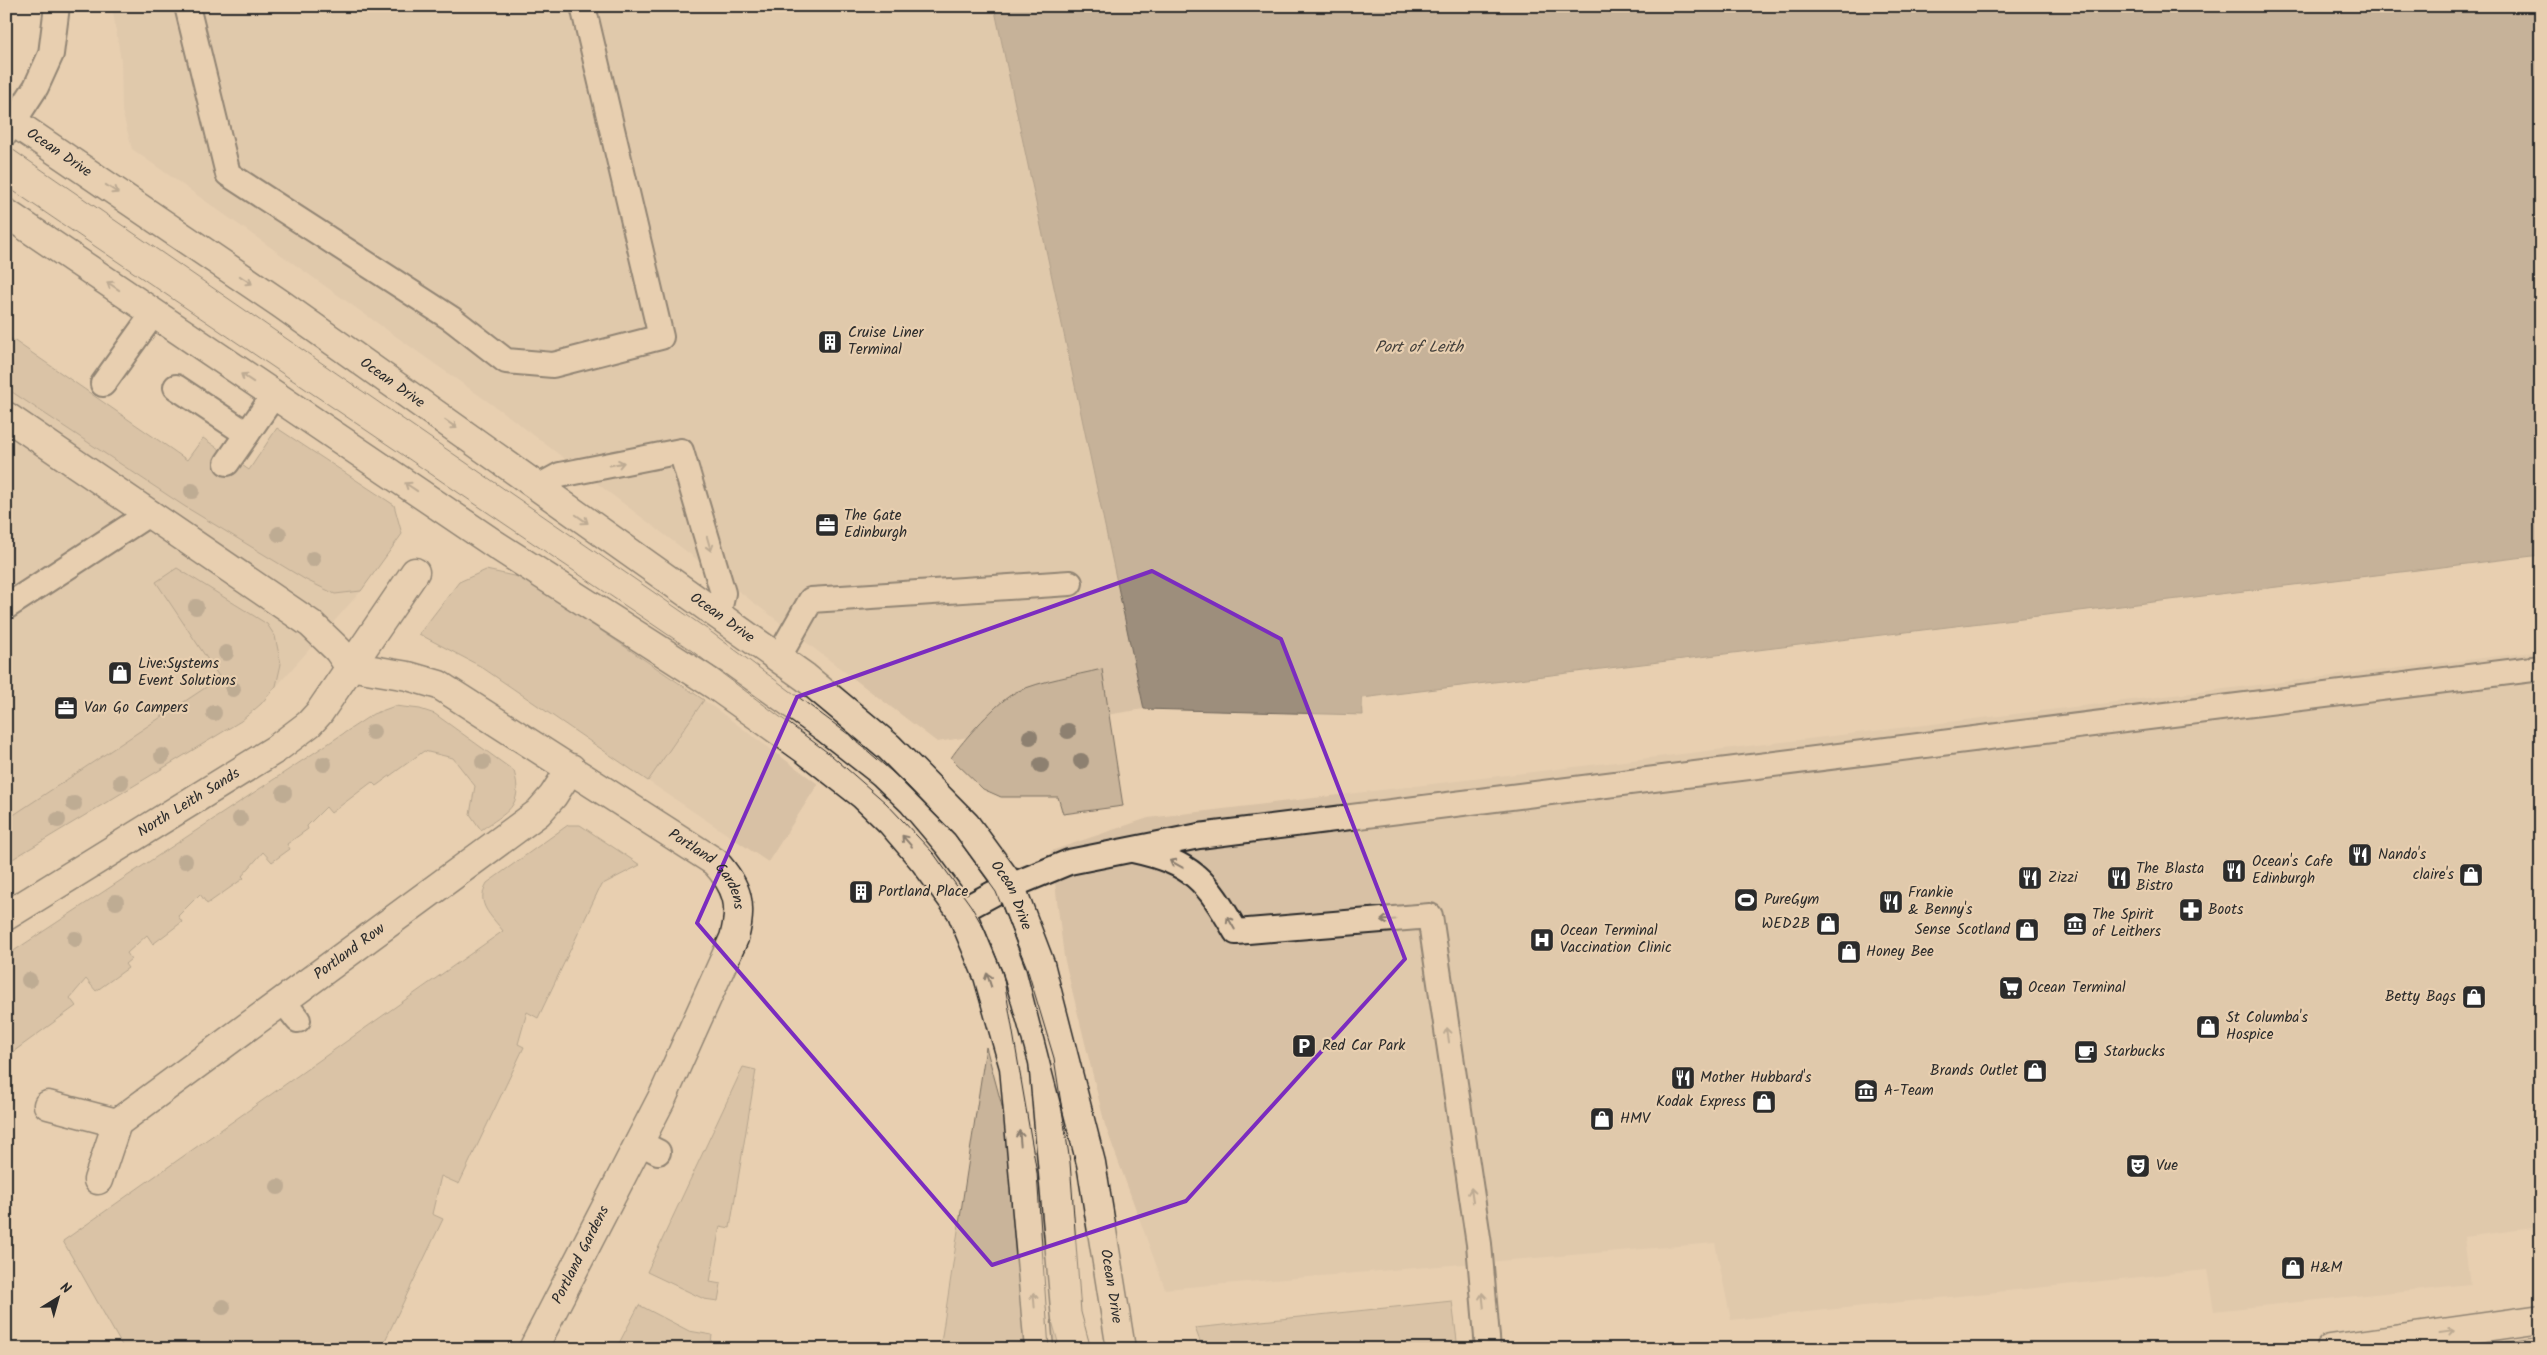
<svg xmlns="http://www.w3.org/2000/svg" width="2547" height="1355" viewBox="0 0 2547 1355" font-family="Kalam,sans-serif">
<rect width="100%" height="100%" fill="#e8cfb0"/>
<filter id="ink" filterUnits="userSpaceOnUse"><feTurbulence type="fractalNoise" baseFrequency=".02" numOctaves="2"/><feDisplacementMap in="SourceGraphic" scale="10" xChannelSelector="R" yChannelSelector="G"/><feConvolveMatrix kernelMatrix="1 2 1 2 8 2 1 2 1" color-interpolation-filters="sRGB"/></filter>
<g filter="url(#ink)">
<g fill="#d8c1a5">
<polygon points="112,6 994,6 1144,709 937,742 511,418 132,149 122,111 121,61"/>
<polygon points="6,335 187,460 203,438 249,470 277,428 394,505 402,534 361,591 261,704 241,721 6,863"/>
<polygon points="2541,651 2541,1227 2464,1237 2470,1284 2214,1311 2207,1270 1731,1320 1715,1243 1165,1289 1105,1125 1064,957 1051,851 1148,818"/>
<polygon points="704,700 818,784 768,862 648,781"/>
</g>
<g fill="#c9b49a" stroke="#7a7062">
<polygon points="6,335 187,460 203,438 249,470 277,428 394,505 402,534 361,591 335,594 306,580 184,506 6,388"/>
<polygon points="177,568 267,624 275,636 281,664 276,686 261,704 241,721 6,863 6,820 220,678 156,582"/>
<polygon points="486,570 523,578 704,700 648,781 480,666 419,634 459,582"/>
<path d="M1102,669l21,137 -60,8 -5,-17h-57l-18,-8 -32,-31c11,-17 48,-58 65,-66 27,-12 58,-16 86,-23z"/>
<path d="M395,706l25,3 15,5 79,57c10,36 -7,41 -33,59l-11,-16 5,-28 -22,-28 -29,-7 -48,35 -4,-4 -41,31 -5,-6 -19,19 1,3 -21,15 3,5 -18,13 -9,-10 -21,24 2,2 -37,26 -7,-10 -22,22 4,6 -29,22 -6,-9 -20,18 4,6 -6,5 3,4 -32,23 -10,-12 -16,19 6,8 -70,51v-101l367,-242z"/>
<path d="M568,825h12l60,40 -39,20 -63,133 -11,-6 -9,32 6,3 -65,137 -18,-8 -9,38 11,5 -62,130h-257l-61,-108 440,-310c-12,-16 -28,-27 -16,-48z"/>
<polygon points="986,1047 1039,1243 1040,1279 1060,1349 940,1349"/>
<polygon points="743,1067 756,1070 730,1228 720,1226 710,1282 721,1284 718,1301 704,1299 647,1272"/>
<polygon points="1452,1301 1458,1349 1203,1349 1195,1328"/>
<polygon points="639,1305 689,1331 712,1335 710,1349 616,1349"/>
</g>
<polygon fill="#9d8e7b" stroke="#6f665b" points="994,6 2541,6 2541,555 1362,698 1363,715 1144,709"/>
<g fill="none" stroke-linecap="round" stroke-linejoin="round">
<defs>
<g id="service">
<polyline points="187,6 228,174 452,319 506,361 553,365 661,337 583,6"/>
<polyline points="6,133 36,87 51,54 57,6"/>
<polyline points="103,384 153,314"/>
<polyline points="176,387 247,434"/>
<polyline points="227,463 274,395"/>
<polyline points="538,487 560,475 681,451 723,593 718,615"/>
<polyline points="6,607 150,513"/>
<polyline points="778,658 811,600 1070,583"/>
<path d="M1133,850c60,13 73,30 103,82l194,-16 49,328 9,105"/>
<polyline points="961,911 996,892 1069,862 1199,836 2541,668"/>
<polyline points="283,1001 298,1020"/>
<polyline points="638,1142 658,1152"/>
</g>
<g id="minor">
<path id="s1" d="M6,117l275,187 524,373 84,70 77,78 44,60 30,79 51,199 30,186"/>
<polyline points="6,213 496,545 716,686 807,751 863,795 891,822 925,862 961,911 988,976 1014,1067 1039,1349"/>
<polyline points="6,416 311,624 338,650 349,666"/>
<path id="s2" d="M349,666l59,10 31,9 276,177c23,25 28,43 19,76l-71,158 -130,253"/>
<path id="s3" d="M6,916l270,-167 33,-25 10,-11 96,-141"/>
<path id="s4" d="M48,1105l69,18 421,-310 15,-17 18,-28"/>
<polyline points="98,1180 117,1123"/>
<polyline points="2330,1349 2541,1319"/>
</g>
</defs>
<use href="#service" stroke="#2b2b2b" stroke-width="28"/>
<use href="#minor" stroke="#2b2b2b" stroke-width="31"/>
<use href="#service" stroke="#e8cfb0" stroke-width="24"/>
<use href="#minor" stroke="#e8cfb0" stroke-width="28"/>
<g stroke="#2b2b2b" stroke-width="1">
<polyline points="6,145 707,629 848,734 905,783 955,835 996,892 1027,968 1054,1058 1070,1162 1081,1312 1091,1349"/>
<polyline points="6,186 692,651 831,755 886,803 934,854 971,906 986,932 1003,974 1037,1173 1049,1349"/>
<polyline points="2457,1349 2541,1337"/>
</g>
</g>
<g fill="#8d8070">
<circle cx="192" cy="491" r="8"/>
<circle cx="279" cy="534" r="8"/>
<circle cx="313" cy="559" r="8"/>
<circle cx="196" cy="607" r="8"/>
<circle cx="226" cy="653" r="8"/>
<circle cx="233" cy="689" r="8"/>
<circle cx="214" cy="713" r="8"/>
<circle cx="1068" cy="731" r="8"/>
<circle cx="373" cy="732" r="8"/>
<circle cx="1030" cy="737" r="8"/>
<circle cx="162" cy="756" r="8"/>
<circle cx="1081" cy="761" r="8"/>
<circle cx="483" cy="762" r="8"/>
<circle cx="324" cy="764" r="8"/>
<circle cx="1041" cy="765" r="8"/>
<circle cx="121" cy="782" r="8"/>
<circle cx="284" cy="793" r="8"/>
<circle cx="74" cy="804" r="8"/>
<circle cx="240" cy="819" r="8"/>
<circle cx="58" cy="820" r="8"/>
<circle cx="185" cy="861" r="8"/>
<circle cx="116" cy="902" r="8"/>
<circle cx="75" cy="939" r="8"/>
<circle cx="29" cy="980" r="8"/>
<circle cx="278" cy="1187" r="8"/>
<circle cx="223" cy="1307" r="8"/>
</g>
<defs><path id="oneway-shaft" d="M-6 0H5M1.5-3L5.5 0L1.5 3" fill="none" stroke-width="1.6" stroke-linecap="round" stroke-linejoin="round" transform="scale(1.25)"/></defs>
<g stroke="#8a7d6e">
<use href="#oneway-shaft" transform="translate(112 189) rotate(34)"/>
<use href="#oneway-shaft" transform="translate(246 280) rotate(34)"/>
<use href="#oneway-shaft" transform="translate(113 286) rotate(-146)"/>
<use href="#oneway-shaft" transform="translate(247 378) rotate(-146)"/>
<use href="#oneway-shaft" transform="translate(451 424) rotate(35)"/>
<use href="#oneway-shaft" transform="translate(617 464) rotate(-11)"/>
<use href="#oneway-shaft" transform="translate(411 487) rotate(-146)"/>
<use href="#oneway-shaft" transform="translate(582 519) rotate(35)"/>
<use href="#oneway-shaft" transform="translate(709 544) rotate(74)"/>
<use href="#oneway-shaft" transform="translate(907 841) rotate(-131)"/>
<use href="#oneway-shaft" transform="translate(1176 864) rotate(-151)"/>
<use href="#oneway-shaft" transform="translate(1388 920) rotate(176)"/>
<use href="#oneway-shaft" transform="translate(1231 923) rotate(-120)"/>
<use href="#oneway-shaft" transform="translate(989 980) rotate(-108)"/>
<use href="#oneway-shaft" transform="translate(1448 1035) rotate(-98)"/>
<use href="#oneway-shaft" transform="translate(1020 1138) rotate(-95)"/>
<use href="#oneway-shaft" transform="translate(1472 1195) rotate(-98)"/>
<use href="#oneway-shaft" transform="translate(1034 1300) rotate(-95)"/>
<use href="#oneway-shaft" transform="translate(1483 1300) rotate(-96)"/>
<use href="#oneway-shaft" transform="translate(2447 1332) rotate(-8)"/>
</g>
</g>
<path d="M0 0H2547V1355H0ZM1152,571l129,68 124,320 -219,242 -194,64 -295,-342 100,-226z" fill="#e8cfb0" fill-opacity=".55" fill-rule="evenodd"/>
<path fill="none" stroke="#7b2cbf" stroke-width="4" stroke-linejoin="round" d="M1152,571l129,68 124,320 -219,242 -194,64 -295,-342 100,-226z"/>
<defs>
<symbol id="building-square" viewBox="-11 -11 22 22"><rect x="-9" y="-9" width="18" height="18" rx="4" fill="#2b2b2b" stroke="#e8cfb0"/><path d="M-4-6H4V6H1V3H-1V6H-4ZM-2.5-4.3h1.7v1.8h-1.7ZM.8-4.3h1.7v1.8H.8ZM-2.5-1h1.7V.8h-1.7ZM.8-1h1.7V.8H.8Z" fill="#fff"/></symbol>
<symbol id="office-square" viewBox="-11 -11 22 22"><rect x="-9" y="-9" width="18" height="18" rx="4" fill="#2b2b2b" stroke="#e8cfb0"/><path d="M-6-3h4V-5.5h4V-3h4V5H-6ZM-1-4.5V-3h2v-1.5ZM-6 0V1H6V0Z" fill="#fff"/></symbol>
<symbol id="shop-square" viewBox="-11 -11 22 22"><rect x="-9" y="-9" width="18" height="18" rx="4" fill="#2b2b2b" stroke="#e8cfb0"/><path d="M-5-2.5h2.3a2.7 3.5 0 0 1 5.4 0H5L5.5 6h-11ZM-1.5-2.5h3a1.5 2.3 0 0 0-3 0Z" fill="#fff"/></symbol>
<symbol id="restaurant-square" viewBox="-11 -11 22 22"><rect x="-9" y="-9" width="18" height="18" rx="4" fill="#2b2b2b" stroke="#e8cfb0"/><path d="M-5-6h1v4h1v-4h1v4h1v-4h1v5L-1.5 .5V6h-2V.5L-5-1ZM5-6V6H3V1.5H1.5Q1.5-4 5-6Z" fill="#fff"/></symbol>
<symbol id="stadium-square" viewBox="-11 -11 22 22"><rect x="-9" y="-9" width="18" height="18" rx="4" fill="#2b2b2b" stroke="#e8cfb0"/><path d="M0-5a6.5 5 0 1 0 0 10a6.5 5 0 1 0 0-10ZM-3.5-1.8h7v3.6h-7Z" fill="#fff"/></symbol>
<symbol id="pharmacy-square" viewBox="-11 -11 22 22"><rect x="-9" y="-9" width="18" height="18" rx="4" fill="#2b2b2b" stroke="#e8cfb0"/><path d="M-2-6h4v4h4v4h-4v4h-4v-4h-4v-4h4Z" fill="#fff"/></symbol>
<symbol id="museum-square" viewBox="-11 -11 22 22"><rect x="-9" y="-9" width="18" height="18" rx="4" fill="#2b2b2b" stroke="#e8cfb0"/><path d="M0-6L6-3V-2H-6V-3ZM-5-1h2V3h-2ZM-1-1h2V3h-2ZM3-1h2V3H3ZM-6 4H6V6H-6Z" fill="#fff"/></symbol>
<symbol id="hospital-square" viewBox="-11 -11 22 22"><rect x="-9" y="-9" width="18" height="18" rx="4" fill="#2b2b2b" stroke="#e8cfb0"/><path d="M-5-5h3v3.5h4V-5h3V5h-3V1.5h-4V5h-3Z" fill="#fff"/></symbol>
<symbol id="supermarket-square" viewBox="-11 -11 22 22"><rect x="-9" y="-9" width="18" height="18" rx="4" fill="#2b2b2b" stroke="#e8cfb0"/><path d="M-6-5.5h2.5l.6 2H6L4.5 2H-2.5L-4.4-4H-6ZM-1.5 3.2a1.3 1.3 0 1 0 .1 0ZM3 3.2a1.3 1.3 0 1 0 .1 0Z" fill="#fff"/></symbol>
<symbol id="parking-square" viewBox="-11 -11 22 22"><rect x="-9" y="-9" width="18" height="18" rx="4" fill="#2b2b2b" stroke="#e8cfb0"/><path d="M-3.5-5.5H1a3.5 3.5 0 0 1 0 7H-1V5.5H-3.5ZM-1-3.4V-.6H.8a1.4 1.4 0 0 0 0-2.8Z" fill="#fff"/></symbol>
<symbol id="cafe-square" viewBox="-11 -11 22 22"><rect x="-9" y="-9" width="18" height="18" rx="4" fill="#2b2b2b" stroke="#e8cfb0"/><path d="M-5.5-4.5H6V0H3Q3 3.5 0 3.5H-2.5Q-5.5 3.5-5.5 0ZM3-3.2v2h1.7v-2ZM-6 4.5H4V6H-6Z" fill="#fff"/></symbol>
<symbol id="theatre-square" viewBox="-11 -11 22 22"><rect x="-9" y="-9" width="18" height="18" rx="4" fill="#2b2b2b" stroke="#e8cfb0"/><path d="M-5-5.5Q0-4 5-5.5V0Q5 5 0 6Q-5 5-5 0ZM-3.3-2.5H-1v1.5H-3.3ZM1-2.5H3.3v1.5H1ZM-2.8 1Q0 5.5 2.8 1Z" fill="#fff"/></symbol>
</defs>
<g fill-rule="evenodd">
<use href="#building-square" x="816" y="328" width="28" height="28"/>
<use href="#office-square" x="813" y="511" width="28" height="28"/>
<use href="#shop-square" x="106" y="659" width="28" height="28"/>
<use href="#office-square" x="52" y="694" width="28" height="28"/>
<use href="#restaurant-square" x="2346" y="841" width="28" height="28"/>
<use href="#restaurant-square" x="2220" y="857" width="28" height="28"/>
<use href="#shop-square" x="2457" y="861" width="28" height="28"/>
<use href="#restaurant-square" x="2016" y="864" width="28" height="28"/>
<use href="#restaurant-square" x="2105" y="864" width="28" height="28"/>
<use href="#building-square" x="847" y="878" width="28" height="28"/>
<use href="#stadium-square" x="1732" y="886" width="28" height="28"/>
<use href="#restaurant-square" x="1877" y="888" width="28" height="28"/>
<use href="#pharmacy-square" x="2177" y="896" width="28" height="28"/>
<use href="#shop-square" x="1814" y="910" width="28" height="28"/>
<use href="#museum-square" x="2061" y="910" width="28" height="28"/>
<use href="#shop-square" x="2013" y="916" width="28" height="28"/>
<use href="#hospital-square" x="1528" y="926" width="28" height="28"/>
<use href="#shop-square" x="1835" y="938" width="28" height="28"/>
<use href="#supermarket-square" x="1997" y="974" width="28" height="28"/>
<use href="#shop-square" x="2460" y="983" width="28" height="28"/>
<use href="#shop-square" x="2194" y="1013" width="28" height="28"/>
<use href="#parking-square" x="1290" y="1032" width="28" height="28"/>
<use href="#cafe-square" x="2072" y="1038" width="28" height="28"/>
<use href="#shop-square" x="2021" y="1057" width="28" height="28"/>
<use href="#restaurant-square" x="1669" y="1064" width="28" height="28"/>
<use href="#museum-square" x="1852" y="1077" width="28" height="28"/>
<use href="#shop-square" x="1750" y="1088" width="28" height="28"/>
<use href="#shop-square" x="1588" y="1105" width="28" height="28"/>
<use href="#theatre-square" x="2124" y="1152" width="28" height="28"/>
<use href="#shop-square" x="2279" y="1254" width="28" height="28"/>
</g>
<g text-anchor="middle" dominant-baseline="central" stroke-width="4.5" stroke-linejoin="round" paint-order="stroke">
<g font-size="15" fill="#2b2b2b" stroke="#e8cfb0">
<text stroke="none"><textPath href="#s1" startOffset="64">Ocean Drive</textPath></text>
<text stroke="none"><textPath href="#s1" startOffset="469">Ocean Drive</textPath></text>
<text stroke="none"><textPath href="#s1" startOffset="874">Ocean Drive</textPath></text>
<text stroke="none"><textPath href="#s3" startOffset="215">North Leith Sands</textPath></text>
<text stroke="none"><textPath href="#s2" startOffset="420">Portland Gardens</textPath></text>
<text stroke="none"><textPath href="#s1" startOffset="1279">Ocean Drive</textPath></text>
<text stroke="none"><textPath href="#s4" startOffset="360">Portland Row</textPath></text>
<text transform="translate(581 1255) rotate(-63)">Portland Gardens</text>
<text stroke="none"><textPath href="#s1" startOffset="1684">Ocean Drive</textPath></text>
</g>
<g font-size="15" fill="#2b2b2b" stroke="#e8cfb0" text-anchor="start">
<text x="848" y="333">Cruise Liner<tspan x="848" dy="17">Terminal</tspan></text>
<text x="844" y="516">The Gate<tspan x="844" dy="17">Edinburgh</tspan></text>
<text x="138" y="664">Live:Systems<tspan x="138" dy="17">Event Solutions</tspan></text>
<text x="84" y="708">Van Go Campers</text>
<text x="2378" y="855">Nando's</text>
<text x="2252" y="862">Ocean's Cafe<tspan x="2252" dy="17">Edinburgh</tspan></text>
<text x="2136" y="869">The Blasta<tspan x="2136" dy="17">Bistro</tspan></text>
<text x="2454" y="875" text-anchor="end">claire's</text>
<text x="2048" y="878">Zizzi</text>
<text x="878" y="892">Portland Place</text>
<text x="1908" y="893">Frankie<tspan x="1908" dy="17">&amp; Benny's</tspan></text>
<text x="1764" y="900">PureGym</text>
<text x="2208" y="910">Boots</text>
<text x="2092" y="915">The Spirit<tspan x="2092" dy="17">of Leithers</tspan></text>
<text x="1810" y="924" text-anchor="end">WED2B</text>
<text x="2010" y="930" text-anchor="end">Sense Scotland</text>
<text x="1560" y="931">Ocean Terminal<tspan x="1560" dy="17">Vaccination Clinic</tspan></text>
<text x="1866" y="952">Honey Bee</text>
<text x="2028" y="988">Ocean Terminal</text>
<text x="2456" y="997" text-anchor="end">Betty Bags</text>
<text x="2226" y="1018">St Columba's<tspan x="2226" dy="17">Hospice</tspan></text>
<text x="1322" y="1046">Red Car Park</text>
<text x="2104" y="1052">Starbucks</text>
<text x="2018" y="1071" text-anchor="end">Brands Outlet</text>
<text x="1700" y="1078">Mother Hubbard's</text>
<text x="1884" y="1091">A-Team</text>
<text x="1746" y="1102" text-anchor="end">Kodak Express</text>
<text x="1620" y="1119">HMV</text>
<text x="2156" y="1166">Vue</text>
<text x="2310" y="1268">H&amp;M</text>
</g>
<g font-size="16" font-style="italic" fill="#423f3b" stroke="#e8cfb0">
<text x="1419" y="347">Port of Leith</text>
</g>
</g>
<rect width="2547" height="1355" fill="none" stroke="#e8cfb0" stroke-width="25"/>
<rect x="12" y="12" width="2522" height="1330" fill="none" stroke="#2b2b2b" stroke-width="2" filter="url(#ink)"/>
<g transform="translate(58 1298) rotate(37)" stroke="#e8cfb0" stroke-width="4" paint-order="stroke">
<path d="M0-4L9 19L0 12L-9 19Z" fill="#2b2b2b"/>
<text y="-8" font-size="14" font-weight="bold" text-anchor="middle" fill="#2b2b2b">N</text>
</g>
</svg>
